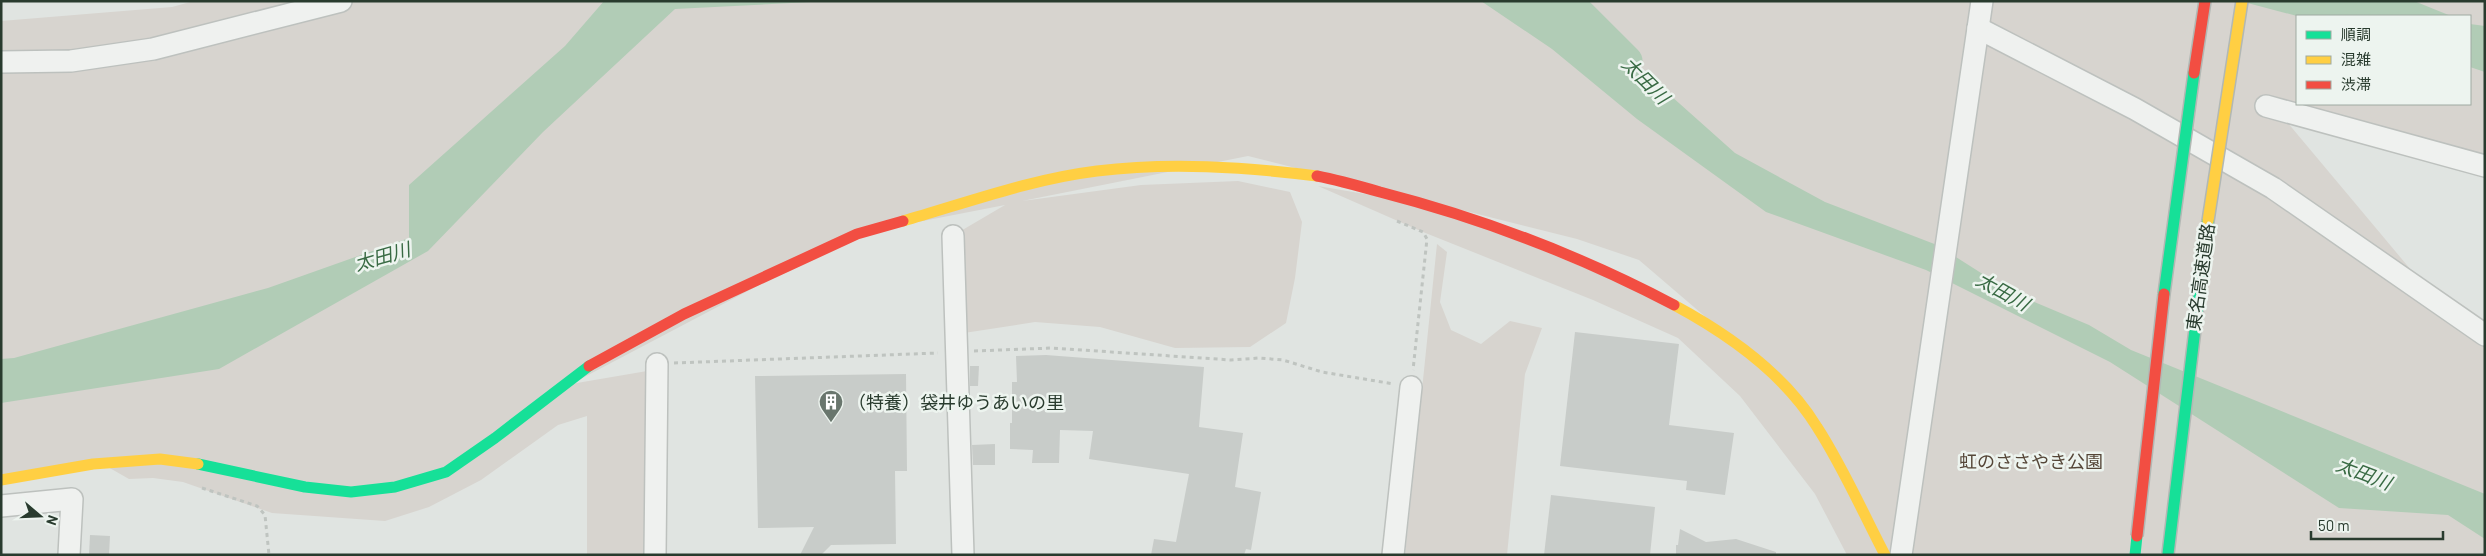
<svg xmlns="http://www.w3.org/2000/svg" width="2486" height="556" viewBox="0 0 2486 556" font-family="Barlow,'Noto Sans JP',sans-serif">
<rect width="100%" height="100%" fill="#e0e4e1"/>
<g fill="#d7d4cf" fill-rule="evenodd">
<path d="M194,1h2291v165l-208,-56 160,191 48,42v212h-638l-32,-61 -75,-98 -62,-58 -85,-38 -170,-68 -105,-46 117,20 232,96 90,59 -118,-101 -62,-21 -329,-83 -226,45 119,-16 97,-4 52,11 12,30 -7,56 -9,45 -36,24 -75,1 -75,-21 -65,-5 -71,11 -5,-101 46,-27 -149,29 -285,150 82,-14 -2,185h-64v-139l-29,9 -77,55 -52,27 -44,14 -113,-8 -89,-31 -30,-4 -24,1 -21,-12 -107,15v-461l171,-14zM2297,16h173v88h-173z"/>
<polygon points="1437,244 1447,252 1440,302 1451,330 1481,344 1510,321 1542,328 1525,374 1507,555 1405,555"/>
</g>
<g fill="#b1ccb6">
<polygon points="604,1 830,1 675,9 543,132 428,251 219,369 1,403 1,359 14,358 268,288 409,238 409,185 565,46"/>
<polygon points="1481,1 1567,1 1597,30 1735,153 1825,202 1937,245 2011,292 2089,325 2131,350 2485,494 2485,539 2448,515 2339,508 2110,362 1926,270 1766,212 1637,119 1552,49"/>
<polygon points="2240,1 2414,1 2451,16 2297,16"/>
<polygon points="2470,24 2485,26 2485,72 2470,67"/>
</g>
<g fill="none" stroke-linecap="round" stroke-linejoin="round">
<polyline stroke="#b1ccb6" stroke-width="31" points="1567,1 1627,61"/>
</g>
<g fill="#c8ccc9">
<polygon points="1575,332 1679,344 1669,425 1734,433 1725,495 1686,490 1687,481 1560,466"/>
<polygon points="1046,355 1204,367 1199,427 1243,433 1235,487 1261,492 1251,550 1246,549 1244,555 1151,555 1154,539 1176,542 1189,474 1089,459 1093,431 1060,430 1059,463 1032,463 1033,450 1010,449 1010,423 1012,423 1012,382 1017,382 1016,356"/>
<polygon points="970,366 979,366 978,386 970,386"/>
<polygon points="906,374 907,471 895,471 896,544 831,545 821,555 800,555 814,527 758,528 755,376"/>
<polygon points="995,444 995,465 973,465 972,445"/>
<polygon points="1551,495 1655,507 1650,555 1544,555"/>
<polygon points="1680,529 1706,542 1736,539 1776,552 1776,555 1676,555 1676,545 1678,545"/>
<polygon points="90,535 110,536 109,555 89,555"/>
</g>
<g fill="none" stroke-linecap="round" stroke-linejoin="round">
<defs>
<g id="street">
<polyline points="1978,28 2135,109 2273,188 2485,335"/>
<polyline points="1,62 71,61 153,49 341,1"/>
<polyline points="2266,106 2485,166"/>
<polyline points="953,236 963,555"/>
<polyline points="1,506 72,499 69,555"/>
<polyline points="655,555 657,364"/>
<polyline points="1393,555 1411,387"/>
<polyline points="1901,555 1982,1"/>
</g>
</defs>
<use href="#street" stroke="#bdc1be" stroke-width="24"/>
<g stroke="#bfc4c0" stroke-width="3" stroke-dasharray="4 4" stroke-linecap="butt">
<polyline points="1397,221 1423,232 1427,239 1413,370"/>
<polyline points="974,351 1052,348 1231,360 1259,358 1283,360 1322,372 1394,384"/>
<polyline points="674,363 938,353"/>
<polyline points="202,488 257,506 265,515 269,555"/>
</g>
<use href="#street" stroke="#eff1ef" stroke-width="21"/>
<g stroke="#16e098" stroke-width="11">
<polyline points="198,464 305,487 351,492 395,487 446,472 495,438 589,366"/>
<polyline points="2135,555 2137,536"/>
</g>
<g stroke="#ffcf43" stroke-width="11">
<path d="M903,221c63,-18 128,-42 194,-50 73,-9 147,-4 220,5"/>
<path d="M1674,305c54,29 110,68 143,122 26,40 46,86 68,128"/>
<polyline points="1,480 93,464 160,459 198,464"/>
</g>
<g stroke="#f24e42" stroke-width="11">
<path d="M1317,176c21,4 42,10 63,16 101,26 201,64 294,113"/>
<polyline points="589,366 684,314 857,234 903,221"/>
</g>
<defs>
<g id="fast-bridge">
<polyline points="2164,294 2194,73"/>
<polyline points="2168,554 2208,221"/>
</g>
<polyline id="slow-bridge" points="2208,221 2242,1"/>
<g id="jam-bridge">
<polyline points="2194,73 2205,1"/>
<polyline points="2137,536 2164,294"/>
</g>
</defs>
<use href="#fast-bridge" stroke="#b2b8b4" stroke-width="14" stroke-linecap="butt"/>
<use href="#slow-bridge" stroke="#b2b8b4" stroke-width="14" stroke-linecap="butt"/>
<use href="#jam-bridge" stroke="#b2b8b4" stroke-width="14" stroke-linecap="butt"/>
<use href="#fast-bridge" stroke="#16e098" stroke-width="11"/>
<use href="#slow-bridge" stroke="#ffcf43" stroke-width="11"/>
<use href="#jam-bridge" stroke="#f24e42" stroke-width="11"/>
</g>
<defs>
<symbol id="building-pin" viewBox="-11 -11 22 30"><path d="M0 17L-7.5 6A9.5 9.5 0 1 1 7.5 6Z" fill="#69766d" stroke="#edf4ef"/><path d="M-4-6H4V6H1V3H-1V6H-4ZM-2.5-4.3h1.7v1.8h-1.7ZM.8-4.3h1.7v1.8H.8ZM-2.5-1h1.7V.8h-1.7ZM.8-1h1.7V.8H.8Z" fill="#fff"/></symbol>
</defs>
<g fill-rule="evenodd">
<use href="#building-pin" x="817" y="388" width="28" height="38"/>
</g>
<g text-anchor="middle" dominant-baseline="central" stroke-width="5" stroke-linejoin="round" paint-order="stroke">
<g font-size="18" fill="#293b2e" stroke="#edf4ef">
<text transform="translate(2200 277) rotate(-82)">東名高速道路</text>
</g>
<g font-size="18" fill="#293b2e" stroke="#edf4ef" text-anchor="start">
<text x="848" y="402">（特養）袋井ゆうあいの里</text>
</g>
<g font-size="18" fill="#554638" stroke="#edf4ef">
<text x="2031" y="461">虹のささやき公園</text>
</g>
<g font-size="19" font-style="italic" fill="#386a43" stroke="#edf4ef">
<text transform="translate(1646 80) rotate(45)">太田川</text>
<text transform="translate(382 256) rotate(-16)">太田川</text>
<text transform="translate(2003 291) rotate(29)">太田川</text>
<text transform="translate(2364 473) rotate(21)">太田川</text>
</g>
</g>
<rect width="2486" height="556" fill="none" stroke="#293b2e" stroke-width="5"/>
<rect x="2296" y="15" width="175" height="90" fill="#edf4ef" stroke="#9faaa2"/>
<rect x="2306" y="31" width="25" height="8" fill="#16e098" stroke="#9faaa2"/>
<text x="2341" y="40" font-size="15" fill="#293b2e">順調</text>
<rect x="2306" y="56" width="25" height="8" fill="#ffcf43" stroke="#9faaa2"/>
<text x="2341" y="65" font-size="15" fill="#293b2e">混雑</text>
<rect x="2306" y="81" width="25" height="8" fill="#f24e42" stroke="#9faaa2"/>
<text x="2341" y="90" font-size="15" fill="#293b2e">渋滞</text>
<g transform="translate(40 516) rotate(109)" stroke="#edf4ef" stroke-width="4" paint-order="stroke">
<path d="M0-4L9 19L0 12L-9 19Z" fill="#293b2e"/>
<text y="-8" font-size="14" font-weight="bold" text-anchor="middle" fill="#293b2e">N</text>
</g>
<path d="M2311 531v8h132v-8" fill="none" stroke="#293b2e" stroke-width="2.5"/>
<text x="2318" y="531" font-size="15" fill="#293b2e" stroke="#edf4ef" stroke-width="4" paint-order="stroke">50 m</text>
</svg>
